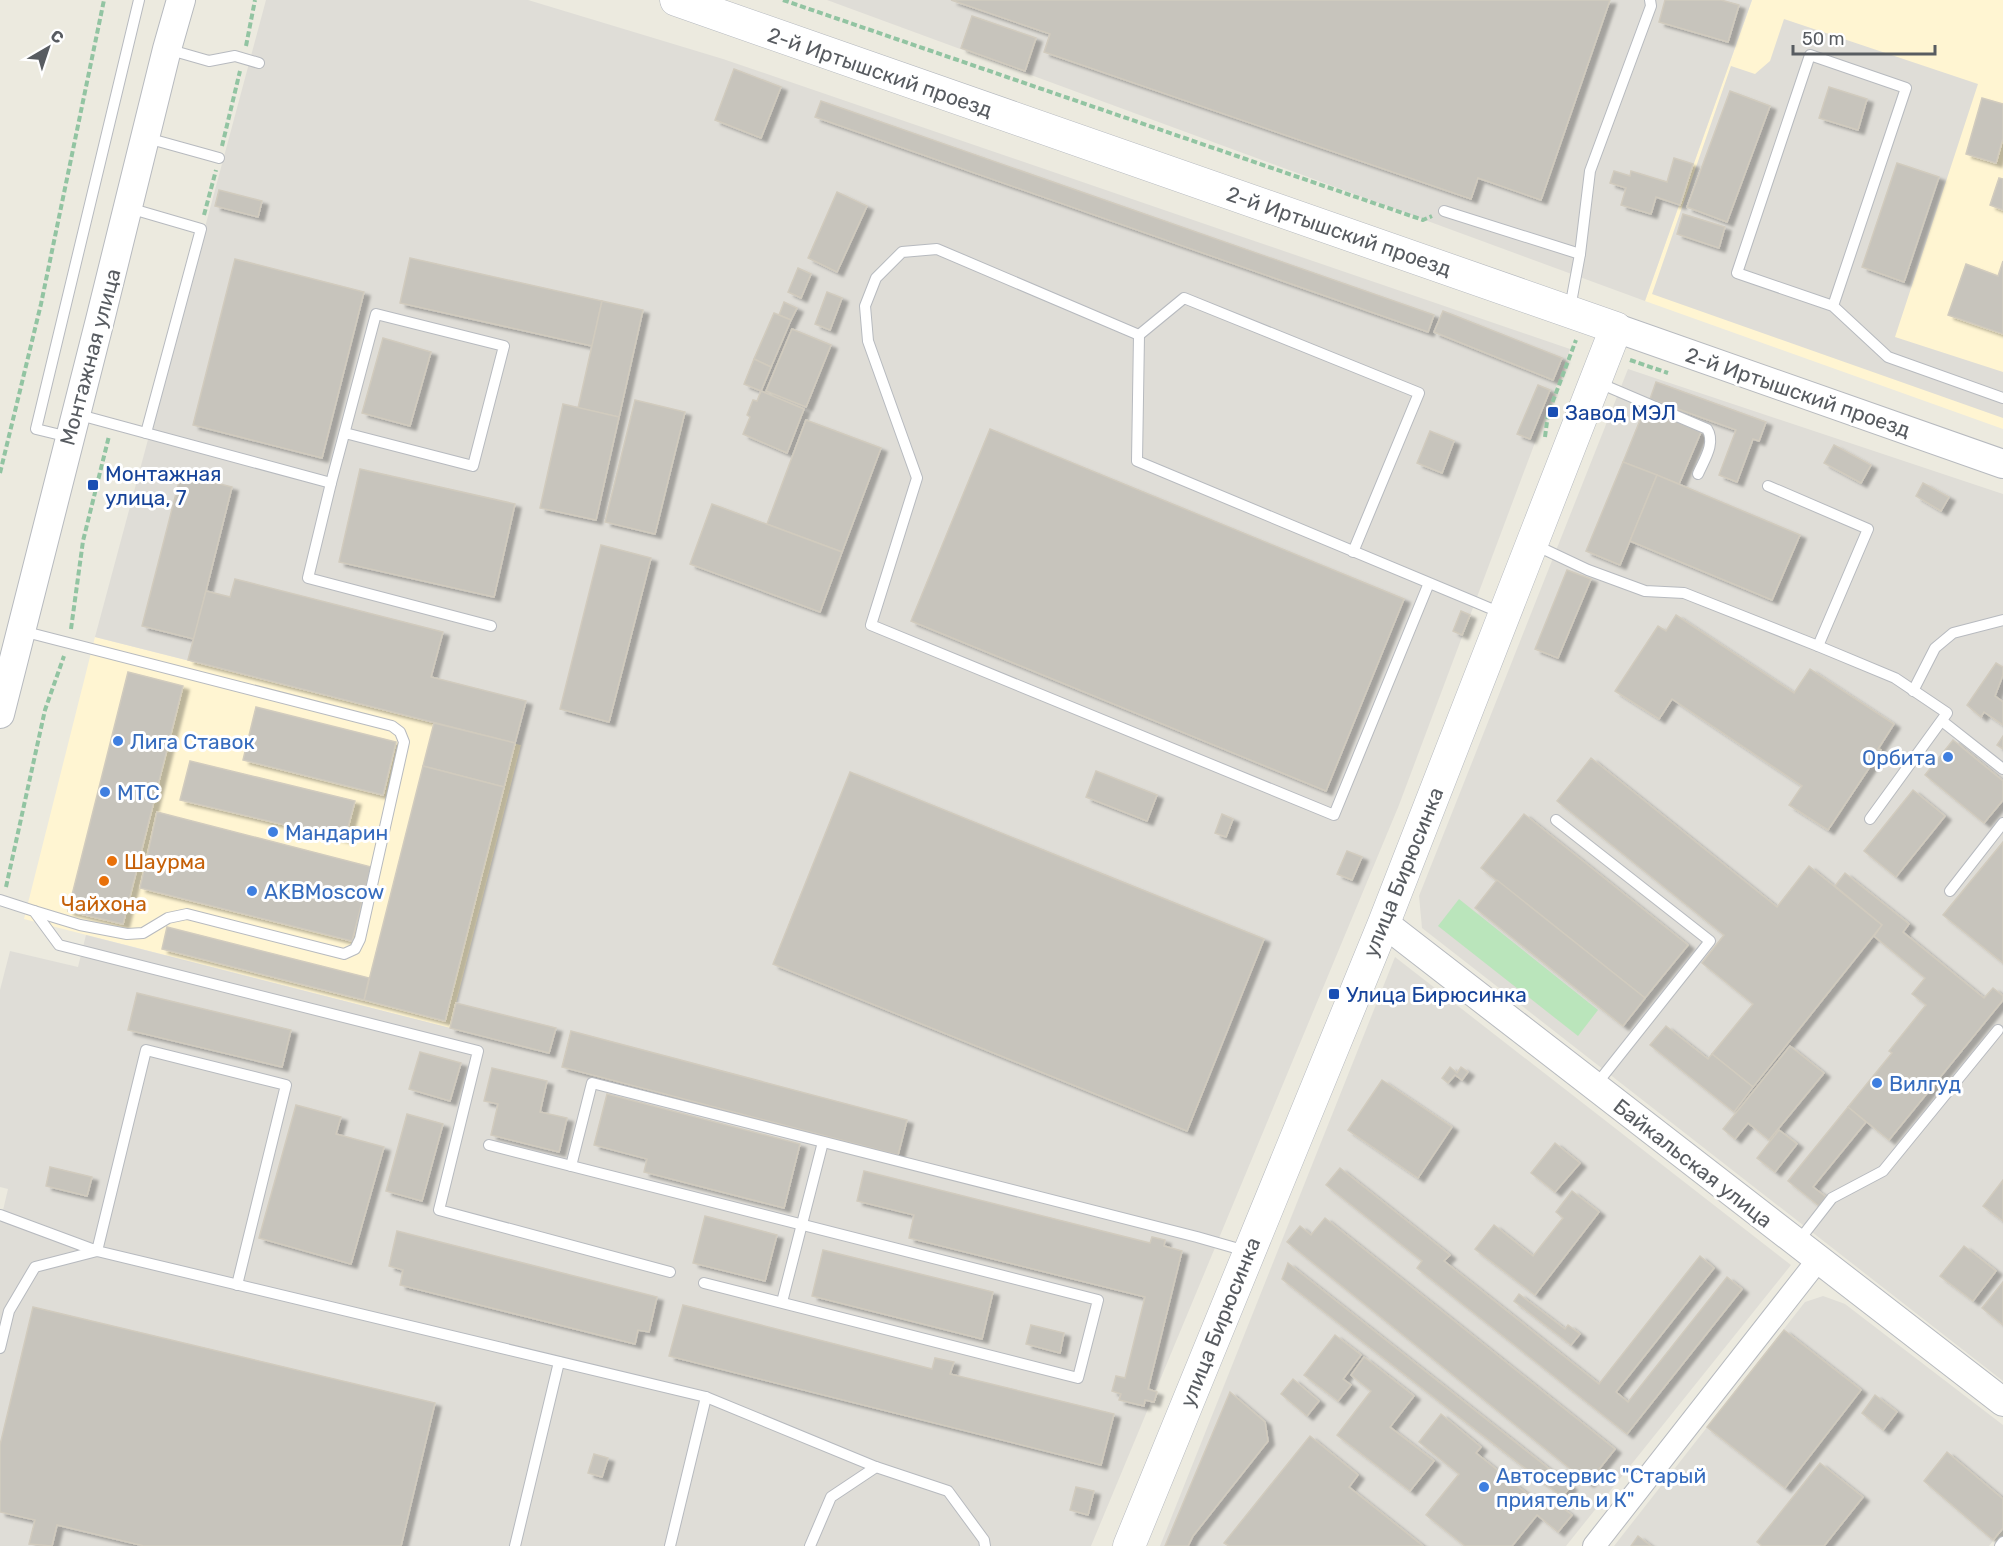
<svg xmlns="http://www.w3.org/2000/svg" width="2003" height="1546" viewBox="0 0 2003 1546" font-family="Rubik,sans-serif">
<defs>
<filter id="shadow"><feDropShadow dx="6" dy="4" stdDeviation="1.5" flood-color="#0004"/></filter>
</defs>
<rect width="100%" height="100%" fill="#eceadf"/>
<g fill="#fff5d2">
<polygon points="1752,0 2003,0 2003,429 1645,301"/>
<polygon points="95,637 521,745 450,1028 24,919"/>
</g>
<g fill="#dfddd7">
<polygon points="266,0 528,0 723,59 1570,349 1399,805 1091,1546 0,1546 0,1223 8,1189 0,1187 0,990 10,951 78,967 86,935 450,1028 521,745 95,637"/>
<polygon points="827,0 1752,0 1645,301"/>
<polygon points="1784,19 1978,84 1895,337 2003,372 2003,418 1652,294 1731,66 1755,74 1770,61"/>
<polygon points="1628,369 2003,494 2003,1381 1422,928 1419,896"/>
<polygon points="1395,957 1791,1265 1566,1546 1160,1546"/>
<polygon points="1823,1296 1845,1304 2003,1425 2003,1528 1989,1546 1614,1546 1805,1302"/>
</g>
<polygon fill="#bae5bb" points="1459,899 1598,1010 1578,1036 1438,926"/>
<g fill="#c7c4bc" stroke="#d1cbbe" stroke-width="1.5" filter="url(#shadow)">
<polygon points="951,0 1610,0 1541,200 1478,178 1471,199 1044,52 1050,34"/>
<polygon points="1665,0 1721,0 1739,5 1728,42 1659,22"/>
<polygon points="972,16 1036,38 1025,71 961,48"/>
<polygon points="734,69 781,87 761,138 715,120"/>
<polygon points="1829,87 1867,99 1858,130 1819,118"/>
<polygon points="1730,91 1770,106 1727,222 1687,207"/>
<polygon points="1982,98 2003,104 2003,138 1996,163 1966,154"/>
<polygon points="821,101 1434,315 1428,332 815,117"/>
<polygon points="1674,158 1693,164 1680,205 1656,197 1651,214 1621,205 1626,188 1610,183 1614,171 1630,176 1631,171 1667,182"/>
<polygon points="1897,163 1939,177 1904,282 1862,267"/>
<polygon points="1999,178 2003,179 2003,210 1990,205"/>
<polygon points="219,190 262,201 258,217 215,206"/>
<polygon points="837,192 867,206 837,272 808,258"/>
<polygon points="1683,214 1725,227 1719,248 1677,234"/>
<polygon points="410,258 602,301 592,346 400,303"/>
<polygon points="235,259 364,292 322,458 193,425"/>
<polygon points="2003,261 2003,334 1948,315 1966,264 1998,276"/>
<polygon points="798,268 811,274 801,298 788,292"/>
<polygon points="827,292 842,298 830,330 815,324"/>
<polygon points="602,301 643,310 619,417 578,408"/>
<polygon points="784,302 797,308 791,320 779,315"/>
<polygon points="1443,311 1562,358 1553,380 1434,332"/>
<polygon points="774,313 791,320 771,367 754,359"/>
<polygon points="792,329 831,345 806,407 766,391"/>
<polygon points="383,338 431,352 410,426 362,413"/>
<polygon points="754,359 771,367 761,391 744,384"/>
<polygon points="1656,382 1766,422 1759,441 1753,439 1737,482 1719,475 1736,430 1650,399"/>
<polygon points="1538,385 1550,390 1530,439 1517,434"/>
<polygon points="761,391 804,409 787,453 743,434 750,417 747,415 753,400 757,401"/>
<polygon points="635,400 685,412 655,534 605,522"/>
<polygon points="563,404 619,417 596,520 540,508"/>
<polygon points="1645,408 1701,432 1679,484 1623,462"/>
<polygon points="806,420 881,448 842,552 767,524"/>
<polygon points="990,429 1404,599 1326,791 911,621"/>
<polygon points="1430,431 1454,441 1442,473 1417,463"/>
<polygon points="1834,445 1871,465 1861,483 1824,463"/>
<polygon points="1623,462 1657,475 1620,565 1586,551"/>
<polygon points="360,469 515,504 494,597 339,562"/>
<polygon points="181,474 232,487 194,639 142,626"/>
<polygon points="1657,475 1800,535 1772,600 1630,541"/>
<polygon points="1923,483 1949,497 1941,511 1916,496"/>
<polygon points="712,504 842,552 820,612 690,564"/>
<polygon points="601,545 651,558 609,722 560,709"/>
<polygon points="1567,570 1591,579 1558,658 1535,649"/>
<polygon points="235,579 443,632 431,677 526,701 515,743 188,660 206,591 230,597"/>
<polygon points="1461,611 1470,615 1462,635 1453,631"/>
<polygon points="1676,615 1794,693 1810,669 1894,724 1878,749 1881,750 1828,830 1789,805 1802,786 1672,699 1659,719 1615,691 1658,626 1666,631"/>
<polygon points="1996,663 2003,667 2003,675 1995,696 2003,702 2003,725 1984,712 1981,717 1967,705"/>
<polygon points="128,672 183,686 123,924 68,911"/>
<polygon points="256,707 396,742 383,795 243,760"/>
<polygon points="434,723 515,743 504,787 423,766"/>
<polygon points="2003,736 2003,749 1997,745"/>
<polygon points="1953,740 2003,781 2003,800 1984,823 1925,775"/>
<polygon points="1591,758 1777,907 1809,866 1882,925 1753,1087 1712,1054 1753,1004 1702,963 1724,935 1557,801"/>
<polygon points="190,761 355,801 345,839 180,800"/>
<polygon points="423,766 504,787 445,1021 364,1000"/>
<polygon points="1096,771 1157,795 1147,821 1086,797"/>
<polygon points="850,772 1264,939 1187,1131 773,964"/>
<polygon points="1913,790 1945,816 1896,877 1864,851"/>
<polygon points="157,812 371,867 352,941 140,888"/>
<polygon points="1222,814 1233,819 1226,837 1215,833"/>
<polygon points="1524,814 1688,945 1645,998 1481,868"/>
<polygon points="2003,842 2003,963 1943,915"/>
<polygon points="1347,851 1362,857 1352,880 1337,874"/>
<polygon points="1845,873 1909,924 1903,932 1984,998 1993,988 2003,996 2003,1000 1889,1140 1848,1107 1892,1053 1889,1051 1926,1005 1912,994 1925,978 1874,936 1882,925 1835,886"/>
<polygon points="1497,880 1645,998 1623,1026 1475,908"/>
<polygon points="167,927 369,978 364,1000 162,949"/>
<polygon points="137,993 291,1030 282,1067 128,1030"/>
<polygon points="456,1003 556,1028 549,1053 450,1028"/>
<polygon points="1666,1026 1708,1059 1712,1054 1753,1087 1734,1112 1650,1045"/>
<polygon points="571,1031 907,1120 898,1155 562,1067"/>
<polygon points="1790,1046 1824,1073 1769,1140 1748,1123 1735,1139 1723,1129"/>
<polygon points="420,1052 461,1063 450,1101 409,1089"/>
<polygon points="1450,1067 1457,1073 1461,1067 1468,1072 1462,1080 1455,1075 1448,1083 1442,1078"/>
<polygon points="492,1068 547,1081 540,1112 567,1118 559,1152 491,1135 498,1104 484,1101"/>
<polygon points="1382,1080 1452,1127 1418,1178 1348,1130"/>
<polygon points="607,1094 800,1144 784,1208 644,1172 647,1159 594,1145"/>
<polygon points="296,1105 341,1117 336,1134 384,1147 351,1264 259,1238"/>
<polygon points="1848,1107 1866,1122 1813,1187 1826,1197 1819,1206 1788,1181"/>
<polygon points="407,1114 443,1124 422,1201 386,1191"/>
<polygon points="1779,1130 1797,1144 1775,1172 1757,1158"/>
<polygon points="1555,1143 1580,1163 1555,1192 1531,1173"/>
<polygon points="50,1167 92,1177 87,1196 46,1186"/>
<polygon points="1340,1168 1450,1255 1444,1261 1599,1384 1700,1256 1714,1268 1616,1392 1628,1402 1727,1277 1742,1289 1627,1434 1417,1268 1422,1261 1326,1185"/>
<polygon points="864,1171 1150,1243 1152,1237 1165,1240 1164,1246 1182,1251 1148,1389 1157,1392 1154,1402 1145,1400 1144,1406 1119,1400 1121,1394 1112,1391 1116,1376 1125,1378 1145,1297 909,1238 914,1215 857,1201"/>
<polygon points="2003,1180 2003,1221 1983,1206"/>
<polygon points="1572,1191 1599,1212 1535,1295 1475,1249 1494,1225 1533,1256 1563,1218 1556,1212"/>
<polygon points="705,1216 777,1235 765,1281 693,1263"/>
<polygon points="1325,1218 1615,1449 1588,1483 1287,1242 1300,1226 1311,1235"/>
<polygon points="397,1231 657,1297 649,1332 638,1330 635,1344 400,1285 403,1270 389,1266"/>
<polygon points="1964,1246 1996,1271 1973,1301 1940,1276"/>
<polygon points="823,1250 993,1292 982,1339 812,1296"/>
<polygon points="1288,1263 1571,1486 1562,1497 1282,1279"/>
<polygon points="2003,1282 2003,1325 1982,1308"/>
<polygon points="1519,1294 1565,1329 1568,1325 1580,1334 1571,1345 1514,1301"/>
<polygon points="683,1305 932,1369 935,1358 954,1362 950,1374 1114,1414 1101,1465 669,1356"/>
<polygon points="33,1307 435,1403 401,1546 144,1546 57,1525 52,1546 29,1544 35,1520 0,1512 0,1445"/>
<polygon points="1031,1325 1064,1333 1060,1353 1026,1344"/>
<polygon points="1784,1330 1861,1390 1785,1488 1707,1427"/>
<polygon points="1335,1335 1361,1355 1343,1379 1351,1385 1338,1401 1304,1375"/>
<polygon points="1364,1357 1414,1396 1390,1427 1434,1461 1410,1491 1337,1435 1371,1391 1351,1375"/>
<polygon points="1293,1379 1319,1401 1307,1416 1281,1394"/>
<polygon points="1230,1392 1265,1422 1268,1441 1193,1536 1188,1546 1165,1546"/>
<polygon points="1875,1395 1897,1412 1883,1430 1862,1413"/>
<polygon points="1441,1414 1481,1447 1476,1453 1545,1508 1551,1499 1572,1515 1558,1532 1537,1515 1512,1546 1465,1546 1426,1515 1459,1474 1419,1442"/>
<polygon points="1310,1436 1358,1475 1349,1487 1423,1546 1229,1546 1224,1543"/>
<polygon points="1947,1452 2003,1499 2003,1528 1993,1540 1924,1481"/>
<polygon points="594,1454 608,1458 602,1477 588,1473"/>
<polygon points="1820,1463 1863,1497 1824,1546 1762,1546 1757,1542"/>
<polygon points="1076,1487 1094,1491 1088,1515 1070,1510"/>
<polygon points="1638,1536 1651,1546 1631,1546"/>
</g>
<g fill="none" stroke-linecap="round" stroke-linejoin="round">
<defs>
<g id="service">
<polyline points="167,49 209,61 235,56 259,63"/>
<polyline points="147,138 219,158"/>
<polyline points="1444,211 1580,254 1570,308"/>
<polyline points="1580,254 1590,171 1651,6 1650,0"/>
<polyline points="1833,306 1906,88 1810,55 1737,273 1833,306 1888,357 2003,398"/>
<polyline points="1139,335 1184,298 1419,393 1353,552"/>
<path d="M1599,383l108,46c9,14 -3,31 -9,45"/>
<polyline points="76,414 146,433 201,229 129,208"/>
<polyline points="146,433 331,483 308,578 491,626"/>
<polyline points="69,437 36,429 139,0"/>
<polyline points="331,483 376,314 504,346 473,466 345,433"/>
<polyline points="1768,486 1868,529 1818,646"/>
<polyline points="1535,545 1588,570 1645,591 1684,593 1818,646 1895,678 1947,713 1870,819"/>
<polyline points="1429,583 1334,815 871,625 917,478 868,341 865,306 876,278 902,252 937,249 1139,335 1137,461 1475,602 1501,613"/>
<polyline points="22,631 392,726 400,732 404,742 360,939 355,949 344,954 187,914 168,918 143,933 127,934 80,925 34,911"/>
<polyline points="1913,691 1935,648 1953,633 2003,620"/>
<polyline points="1942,721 2003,769"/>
<polyline points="1556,820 1710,941 1595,1086"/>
<polyline points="1950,891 2003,823"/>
<polyline points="0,900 34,911 59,945 478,1051 439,1210 670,1272"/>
<polyline points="489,1145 1098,1300 1078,1378 704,1283"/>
<polyline points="571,1166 592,1083 1197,1237 1246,1251"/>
<polyline points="0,1215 97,1251 146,1050 286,1085 237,1285"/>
<polyline points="1797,1243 1832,1198 1883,1171 1998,1030"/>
<polyline points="782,1302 823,1142"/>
<polyline points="0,1348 9,1311 35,1267 97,1251 706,1397 876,1467"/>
<polyline points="515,1546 559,1362"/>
<polyline points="670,1546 706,1397"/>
<polyline points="810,1546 831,1497 876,1467 948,1491 984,1540 985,1546"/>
<polyline points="2000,1546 2003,1542"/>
</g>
<polyline id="minor" points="1594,1546 1818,1260"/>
<g id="tertiary">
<polyline points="1616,328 2003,464"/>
<polyline points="0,714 100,320 167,49 181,0"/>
<polyline points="1384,923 2003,1402"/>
</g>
<polyline id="secondary" points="676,0 1616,328 1384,923 1129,1546"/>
</defs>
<use href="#service" stroke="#b7babf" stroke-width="12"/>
<use href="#minor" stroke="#b7babf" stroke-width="24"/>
<use href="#tertiary" stroke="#b7babf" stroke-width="30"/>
<use href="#secondary" stroke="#b5b9bf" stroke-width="33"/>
<g stroke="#92c4a2" stroke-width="4" stroke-dasharray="6 3" stroke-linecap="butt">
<polyline points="783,0 1423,220 1432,216"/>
<polyline points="246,46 255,0"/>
<polyline points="222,146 240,71"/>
<polyline points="204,215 216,170"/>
<polyline points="1630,360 1668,373"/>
<polyline points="1545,437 1548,414 1576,340"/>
<polyline points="0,473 41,304 104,0"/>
<polyline points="71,629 83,541 109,436"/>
<polyline points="6,887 45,710 64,656"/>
</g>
<use href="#service" stroke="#fff" stroke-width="10"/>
<use href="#minor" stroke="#fff" stroke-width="22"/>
<use href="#tertiary" stroke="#fff" stroke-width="28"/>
<use href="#secondary" stroke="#fff" stroke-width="32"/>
</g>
<g fill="#1a4fb4" stroke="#fff" stroke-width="2">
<rect x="1547" y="406" width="12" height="12" rx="3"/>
<rect x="87" y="479" width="12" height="12" rx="3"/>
<rect x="1328" y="988" width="12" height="12" rx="3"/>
</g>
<g fill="#3f7fe0" stroke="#fff" stroke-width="2">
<circle cx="118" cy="741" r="6"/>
<circle cx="1948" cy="757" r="6"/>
<circle cx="105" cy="792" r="6"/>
<circle cx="273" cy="832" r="6"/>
<circle cx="252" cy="891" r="6"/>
<circle cx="1877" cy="1083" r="6"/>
<circle cx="1484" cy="1487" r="6"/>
</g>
<g fill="#e8710a" stroke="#fff" stroke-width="2">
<circle cx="112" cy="861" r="6"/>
<circle cx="104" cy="881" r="6"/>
</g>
<g text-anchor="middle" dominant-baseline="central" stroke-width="6" stroke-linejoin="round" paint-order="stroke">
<g font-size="21" fill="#585c61" stroke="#fff">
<text transform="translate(880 72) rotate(19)">2-й Иртышский проезд</text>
<text transform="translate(1339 231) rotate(19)">2-й Иртышский проезд</text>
<text transform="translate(90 357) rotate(-75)">Монтажная улица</text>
<text transform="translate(1798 392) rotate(19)">2-й Иртышский проезд</text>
<text transform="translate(1403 872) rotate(-68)">улица Бирюсинка</text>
<text transform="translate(1693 1163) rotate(38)">Байкальская улица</text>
<text transform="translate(1220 1322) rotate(-68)">улица Бирюсинка</text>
</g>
<g font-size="21" fill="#164399" stroke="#fff" text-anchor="start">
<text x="1565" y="412">Завод МЭЛ</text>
<text x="105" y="473">Монтажная<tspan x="105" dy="24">улица, 7</tspan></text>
<text x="1346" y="994">Улица Бирюсинка</text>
</g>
<g font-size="21" fill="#366cbe" stroke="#fff" text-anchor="start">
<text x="130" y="741">Лига Ставок</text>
<text x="1936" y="757" text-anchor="end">Орбита</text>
<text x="117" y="792">МТС</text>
<text x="285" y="832">Мандарин</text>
<text x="264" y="891">AKBMoscow</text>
<text x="1889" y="1083">Вилгуд</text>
<text x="1496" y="1475">Автосервис "Старый<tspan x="1496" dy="24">приятель и К"</tspan></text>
</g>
<g font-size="21" fill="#c56008" stroke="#fff" text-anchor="start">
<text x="124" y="861">Шаурма</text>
<text x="104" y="903" text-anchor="middle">Чайхона</text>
</g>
</g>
<g transform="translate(48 48) rotate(39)" stroke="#ffffff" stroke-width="4.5" paint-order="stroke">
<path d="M0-4.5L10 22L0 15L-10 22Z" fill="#585c61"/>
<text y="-9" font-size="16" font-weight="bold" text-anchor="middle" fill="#585c61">С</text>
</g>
<path d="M1793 45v9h142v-9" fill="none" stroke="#585c61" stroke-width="3"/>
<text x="1802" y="45" font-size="18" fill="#585c61" stroke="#ffffff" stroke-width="4.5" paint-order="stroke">50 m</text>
</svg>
